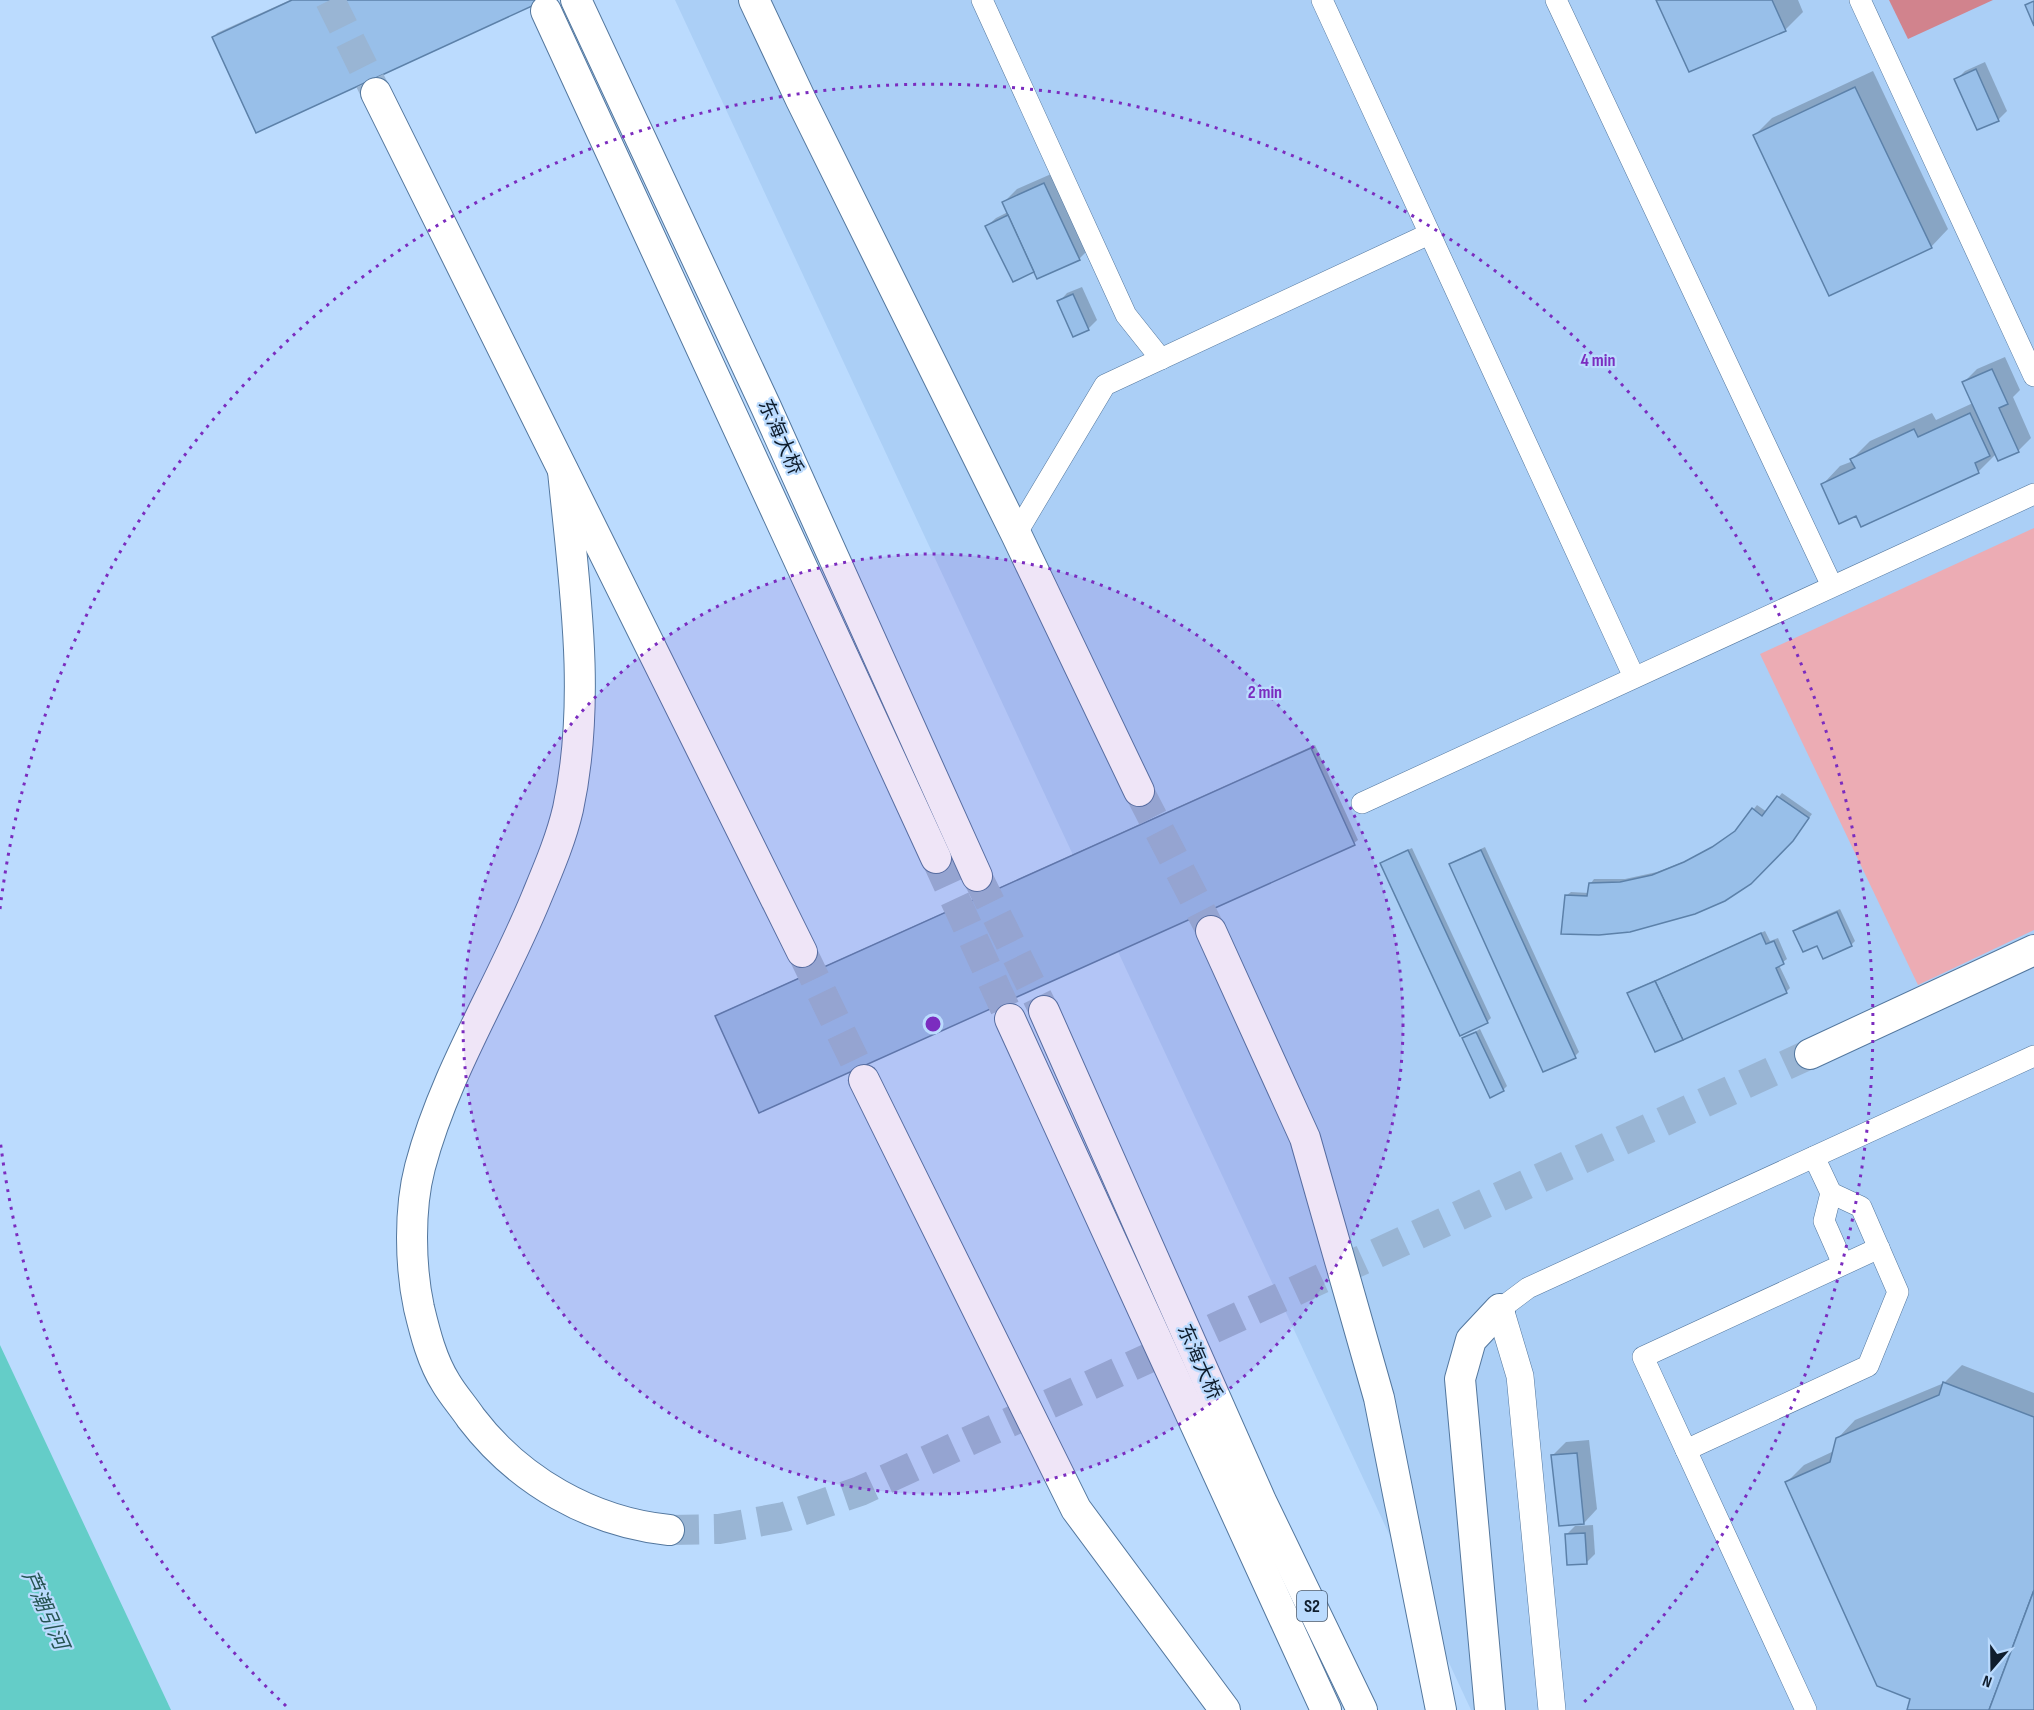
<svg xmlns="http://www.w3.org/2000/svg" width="2034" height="1710" viewBox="0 0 2034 1710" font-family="'Sofia Sans Condensed','Noto Sans SC',sans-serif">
<rect width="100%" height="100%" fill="#bbdbfe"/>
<polygon fill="#abcff6" points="675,0 2034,0 2034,1710 1471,1710"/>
<polygon fill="#ecacb4" points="2034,528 2034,930 1918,985 1760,654"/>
<polygon fill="#d1838d" points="1889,0 1993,0 1908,39"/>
<polygon fill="#64cdc8" points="0,1345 171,1710 0,1710"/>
<g fill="#0003">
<polygon points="290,0 542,0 214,37 217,33"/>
<polygon points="1658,0 1798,0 1803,12 1785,30 1690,70"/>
<polygon points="1985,62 2007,111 1998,120 1956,80 1965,71"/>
<polygon points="1873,71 1948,229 1931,247 1755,135 1772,118"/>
<polygon points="1058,171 1092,246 1079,259 1035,270 987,226 996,218 1008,212 1003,203 1017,189"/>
<polygon points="1082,287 1097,320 1088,329 1059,302 1067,293"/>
<polygon points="2005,357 2020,390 2013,397 2031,438 2018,451 1996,454 1978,472 1856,514 1823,484 1840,466 1853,461 1852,459 1870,441 1932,413 1936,420 1973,403 1964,382 1977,369"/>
<polygon points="1315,745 1358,840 1354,843 760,1111 717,1017 721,1013"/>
<polygon points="1782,793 1812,814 1796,835 1694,913 1630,931 1567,895 1571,892 1589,893 1591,883 1594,879 1625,879 1657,872 1690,859 1717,844 1738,829 1757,805 1767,812"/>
<polygon points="1485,847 1579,1052 1575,1056 1451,865 1455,861"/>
<polygon points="1412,848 1491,1018 1487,1022 1382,864 1386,860"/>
<polygon points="1840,909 1855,941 1851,945 1818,944 1795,931 1799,927"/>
<polygon points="1765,931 1770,941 1778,938 1787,959 1779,965 1790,988 1786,992 1629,994 1633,990"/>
<polygon points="1480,1029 1507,1086 1503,1090 1463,1039"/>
<polygon points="1962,1365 2034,1393 2034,1710 1908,1710 1912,1698 1786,1483 1804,1465 1834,1451 1837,1439 1855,1420 1944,1383"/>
<polygon points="1589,1440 1597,1509 1584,1523 1552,1456 1566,1442"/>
<polygon points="1593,1525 1595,1554 1587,1562 1566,1535 1575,1526"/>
</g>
<g fill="#98bfe9" stroke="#5c81a9" stroke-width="1.5">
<polygon points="292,0 545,0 256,133 212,37"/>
<polygon points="1656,0 1772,0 1786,31 1689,72"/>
<polygon points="2034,1 2034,26 2025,5"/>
<polygon points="1976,69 1999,121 1977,130 1954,79"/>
<polygon points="1855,87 1932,248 1829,296 1753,135"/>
<polygon points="1044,183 1080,260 1037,279 1002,202"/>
<polygon points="1008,215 1034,272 1013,282 985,226"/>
<polygon points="1073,294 1089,330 1073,337 1057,301"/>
<polygon points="1992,369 2008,404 1999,408 2019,452 1998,461 1962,382"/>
<polygon points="1970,413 1990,456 1975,463 1979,473 1861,527 1856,516 1839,524 1821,484 1855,468 1850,459 1914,429 1918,437"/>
<polygon points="1311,748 1355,845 759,1113 715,1016"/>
<polygon points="1777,796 1809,818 1793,841 1751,884 1725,901 1695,914 1630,932 1599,935 1561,934 1565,895 1587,896 1589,883 1620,882 1652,875 1684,862 1712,847 1735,831 1752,808 1762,816"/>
<polygon points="1408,850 1488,1023 1460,1036 1380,863"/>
<polygon points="1481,850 1576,1058 1543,1072 1449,864"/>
<polygon points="1837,912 1852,946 1823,959 1817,946 1803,952 1793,931"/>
<polygon points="1761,933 1766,944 1774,941 1784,964 1776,968 1787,993 1683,1040 1655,981"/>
<polygon points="1655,981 1683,1040 1655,1052 1627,993"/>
<polygon points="1476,1032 1504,1091 1490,1098 1462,1038"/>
<polygon points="1943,1382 2034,1417 2034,1590 1989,1710 1907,1710 1910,1699 1877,1686 1785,1482 1830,1462 1836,1438 1939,1395"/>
<polygon points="1577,1453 1584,1524 1559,1526 1551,1455"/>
<polygon points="1585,1533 1587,1564 1567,1565 1565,1534"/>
<polygon points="2034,1590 2034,1710 1989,1710"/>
</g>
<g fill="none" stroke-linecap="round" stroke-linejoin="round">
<g stroke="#99b5d4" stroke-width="30" stroke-dasharray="30 15" stroke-linecap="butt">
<polyline points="330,0 376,93"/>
<polyline points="1139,791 1211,931"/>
<polyline points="936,858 1010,1019"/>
<polyline points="977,876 1044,1011"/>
<polyline points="802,952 864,1080"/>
<polyline points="669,1530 719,1529 784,1517 860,1491 1810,1054"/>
</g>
<defs>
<g id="minor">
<polyline points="982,0 1126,315 1161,359"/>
<polyline points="1322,0 1634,677"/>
<polyline points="1556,0 1832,586"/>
<polyline points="1860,0 2034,376"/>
<polyline points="1016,534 1105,385 1429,234"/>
<polyline points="1362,803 2034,494"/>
<polyline points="1814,1157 1831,1193 1824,1221 1843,1264"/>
<polyline points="1500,1309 1528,1288 2034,1056"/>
<polyline points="1686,1450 1868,1366 1898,1292 1861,1207 1831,1193"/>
<polyline points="1806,1710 1643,1357 1879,1248"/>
</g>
<polyline id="major" points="1500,1309 1520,1376 1552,1710"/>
<g id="highway">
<polyline points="576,0 766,407 977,876"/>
<polyline points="754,0 801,100 1016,534 1139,791"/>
<polyline points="546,11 936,858"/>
<polyline points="376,93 802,952"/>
<path d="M563,471c11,112 29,227 5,338 -7,30 -19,58 -31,87 -37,91 -92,176 -117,271 -11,42 -10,99 -1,141 6,25 13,53 27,75 7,12 17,23 25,35 48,63 120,104 198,112"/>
<polyline points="1211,931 1305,1138 1379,1398 1441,1710"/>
<polyline points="1044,1011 1261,1501 1362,1710"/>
<polyline points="1010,1019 1326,1710"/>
<polyline points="1810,1054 2034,950"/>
<polyline points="864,1080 1076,1509 1225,1710"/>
<polyline points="1490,1710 1460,1379 1471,1340 1500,1309"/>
</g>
</defs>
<use href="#minor" stroke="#53779e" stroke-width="22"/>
<use href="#major" stroke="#53779e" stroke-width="28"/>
<use href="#highway" stroke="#53779e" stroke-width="32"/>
<use href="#minor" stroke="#fff" stroke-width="21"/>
<use href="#major" stroke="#fff" stroke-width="27"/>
<use href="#highway" stroke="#fff" stroke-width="30"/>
</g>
<circle cx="933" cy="1024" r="470" fill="#7b2cbf" fill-opacity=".12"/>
<g fill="none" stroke="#7b2cbf" stroke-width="3" stroke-dasharray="3 6">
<circle cx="933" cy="1024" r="470"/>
<path d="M286 1706A940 940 0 0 1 0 1139M0 909A940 940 0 1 1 1580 1706"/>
</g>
<g text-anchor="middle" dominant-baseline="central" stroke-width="4.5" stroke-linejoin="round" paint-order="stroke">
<rect fill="#bbdbfe" stroke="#43566c" stroke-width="1.5" x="1297" y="1591" width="30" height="30" rx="4.5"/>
<g font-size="18" font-weight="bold" fill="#0f1d2d">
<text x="1312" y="1606">S2</text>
</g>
<g font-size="20" fill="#0f1d2d" stroke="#bbdbfe">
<text transform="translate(780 437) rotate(66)">东海大桥</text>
<text transform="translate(1199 1362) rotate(66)">东海大桥</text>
</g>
<g font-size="21" font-style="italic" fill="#265452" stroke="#bbdbfe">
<text transform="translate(45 1610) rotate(66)">芦潮引河</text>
</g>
</g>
<circle cx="933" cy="1024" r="9" fill="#7b2cbf" stroke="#bbdbfe" stroke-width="3"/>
<g font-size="18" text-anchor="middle" font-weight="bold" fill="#7b2cbf" stroke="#bbdbfe" stroke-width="4.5" stroke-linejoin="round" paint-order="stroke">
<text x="1598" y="366">4 min</text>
<text x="1265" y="698">2 min</text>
</g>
<g transform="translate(1992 1668) rotate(200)" stroke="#bbdbfe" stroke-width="4.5" paint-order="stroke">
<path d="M0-4.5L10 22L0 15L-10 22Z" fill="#0f1d2d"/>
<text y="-9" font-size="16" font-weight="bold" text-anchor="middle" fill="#0f1d2d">N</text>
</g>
</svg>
